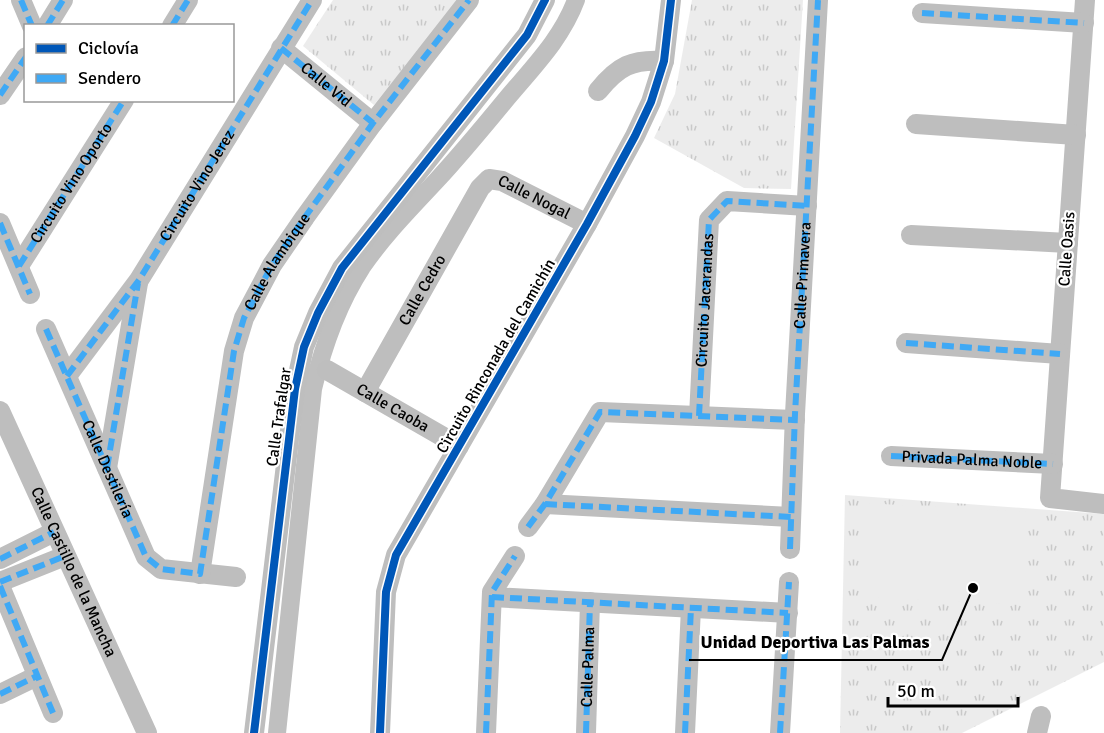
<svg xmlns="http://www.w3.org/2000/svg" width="1104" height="733" viewBox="0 0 1104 733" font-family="Signika,sans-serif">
<defs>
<pattern id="grass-tufts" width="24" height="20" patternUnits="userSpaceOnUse" patternTransform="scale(1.5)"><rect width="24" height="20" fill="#ececec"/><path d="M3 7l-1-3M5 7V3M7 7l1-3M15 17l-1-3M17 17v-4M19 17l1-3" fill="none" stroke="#c9c9c9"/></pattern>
</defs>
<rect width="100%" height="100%" fill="#fff"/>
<g fill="url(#grass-tufts)">
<polygon points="333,0 459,0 374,105 303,46"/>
<polygon points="692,0 803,0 791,189 744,188 654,138 675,94"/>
<polygon points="845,495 1104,514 1104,662 962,733 840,733"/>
</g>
<polygon fill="#ececec" points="864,503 1029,512 1024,605 859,597"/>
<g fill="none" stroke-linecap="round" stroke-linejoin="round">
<path stroke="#bfbfbf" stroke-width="18" d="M277,733l36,-344c10,-43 25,-85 49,-122 22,-32 49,-59 75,-87 25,-27 48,-55 71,-83 26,-31 54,-59 68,-97"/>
<g stroke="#bebebe" stroke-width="20">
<polyline points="21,0 32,26"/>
<polyline points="1085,0 1050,498 1104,504"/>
<polyline points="922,13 1084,23"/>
<polyline points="47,26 63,0"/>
<polyline points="172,26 188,0"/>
<path id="s1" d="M281,48l92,75"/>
<path d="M598,91c20,-25 34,-32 66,-30"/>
<polyline points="0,95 26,57"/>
<polyline points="916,124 1076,135"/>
<polyline points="0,223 30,294"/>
<polyline points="911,235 1068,243"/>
<polyline points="19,266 124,100"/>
<polyline points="46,329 146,557 161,569 236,577"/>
<polyline points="906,343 1060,354"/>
<path id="s2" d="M327,370l132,76"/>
<path id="s3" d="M67,376l72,-96 173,-280"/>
<path id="s4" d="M365,392l115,-204 9,-9 13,2 85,43"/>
<path id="s5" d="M0,411l147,322"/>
<polyline points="699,416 709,220 727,201 807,206"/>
<polyline points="891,456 1053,464"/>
<polyline points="107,468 138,283"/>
<polyline points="545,504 791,517"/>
<polyline points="528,527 545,504 600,412 795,420"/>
<path id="s6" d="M790,549l5,-135 23,-414"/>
<polyline points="0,559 54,532"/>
<polyline points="200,574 234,351 244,318 272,265 305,217 373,123 469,0"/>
<polyline points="0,582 65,556"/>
<polyline points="0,586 53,713"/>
<polyline points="492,597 788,613"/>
<polyline points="0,694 37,676"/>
<polyline points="254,733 295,389 304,347 318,313 342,268 527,35 545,0"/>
<polyline points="380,733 386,592 396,555 587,224 635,136 651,102 664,61 671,0"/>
<polyline points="486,733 492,592 515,556"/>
<path id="s7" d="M586,733l4,-131"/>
<polyline points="685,733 691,608"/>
<polyline points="780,733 789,582"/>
<polyline points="1037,733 1041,716"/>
</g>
<g stroke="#3fa9f5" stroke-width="6" stroke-dasharray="12 6" stroke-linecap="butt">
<polyline points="21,0 32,26"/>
<polyline points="922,13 1084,23"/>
<polyline points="47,26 63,0"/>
<polyline points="172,26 188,0"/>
<polyline points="281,48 373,123"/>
<polyline points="0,95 26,57"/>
<polyline points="0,223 30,294"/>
<path id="s8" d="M19,266l105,-166"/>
<path id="s9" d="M46,329l100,228 15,12 39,5 34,-223 10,-33 28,-53 33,-48 68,-94 96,-123"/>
<polyline points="906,343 1060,354"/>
<polyline points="67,376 139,280 312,0"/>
<path id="s10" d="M699,416l10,-196 18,-19 80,5"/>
<path id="s11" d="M891,456l162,8"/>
<polyline points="107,468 138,283"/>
<polyline points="545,504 791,517"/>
<polyline points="528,527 545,504 600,412 795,420"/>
<polyline points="790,549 795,414 818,0"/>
<polyline points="0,559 54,532"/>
<polyline points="0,582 65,556"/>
<polyline points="0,586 53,713"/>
<polyline points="492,597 788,613"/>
<polyline points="0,694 37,676"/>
<polyline points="486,733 492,592 515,556"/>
<polyline points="586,733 590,602"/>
<polyline points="685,733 691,608"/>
<polyline points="780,733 789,582"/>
</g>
<defs>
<g id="cycleway">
<polyline points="254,733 295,389 304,347 318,313 342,268 527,35 545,0"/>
<polyline points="380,733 386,592 396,555 587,224 635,136 651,102 664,61 671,0"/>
</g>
</defs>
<use href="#cycleway" stroke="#fff" stroke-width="11"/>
<use href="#cycleway" stroke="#0057b8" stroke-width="8"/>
</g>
<g text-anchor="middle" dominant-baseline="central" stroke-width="4.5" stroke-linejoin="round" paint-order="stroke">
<g font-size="16" fill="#000" stroke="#fff">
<text stroke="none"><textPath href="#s1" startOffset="58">Calle Vid</textPath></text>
<text stroke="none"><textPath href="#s8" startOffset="98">Circuito Vino Oporto</textPath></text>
<text stroke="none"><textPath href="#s3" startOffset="231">Circuito Vino Jerez</textPath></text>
<text stroke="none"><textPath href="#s4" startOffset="296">Calle Nogal</textPath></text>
<text transform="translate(1067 249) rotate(-86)">Calle Oasis</text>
<text stroke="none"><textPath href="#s9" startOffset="633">Calle Alambique</textPath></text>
<text stroke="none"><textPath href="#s6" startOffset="274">Calle Primavera</textPath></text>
<text stroke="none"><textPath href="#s4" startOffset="117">Calle Cedro</textPath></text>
<text stroke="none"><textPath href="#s10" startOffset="116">Circuito Jacarandas</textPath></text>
<text transform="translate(496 356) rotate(-60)">Circuito Rinconada del Camichín</text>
<text stroke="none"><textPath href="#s2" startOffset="76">Calle Caoba</textPath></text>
<text transform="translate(279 417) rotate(-82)">Calle Trafalgar</text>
<text stroke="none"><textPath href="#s11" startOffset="81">Privada Palma Noble</textPath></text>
<text stroke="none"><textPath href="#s9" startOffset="153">Calle Destilería</textPath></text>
<text stroke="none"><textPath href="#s5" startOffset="177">Calle Castillo de la Mancha</textPath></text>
<text stroke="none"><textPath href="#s7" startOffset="66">Calle Palma</textPath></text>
</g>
</g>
<path fill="none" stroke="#000" stroke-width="2" d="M973 588L942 660H689"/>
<circle fill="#000" stroke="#fff" stroke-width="2" cx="973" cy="588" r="6"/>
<g font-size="18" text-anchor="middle" font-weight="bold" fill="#000" stroke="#fff" stroke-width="4.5" stroke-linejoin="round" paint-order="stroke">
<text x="815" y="648">Unidad Deportiva Las Palmas</text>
</g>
<rect x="24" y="24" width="210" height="78" fill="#ffffff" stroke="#999999" stroke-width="1.5"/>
<rect x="36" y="44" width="30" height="9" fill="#0057b8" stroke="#999999" stroke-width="1.5"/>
<text x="78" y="54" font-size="18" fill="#000000">Ciclovía</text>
<rect x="36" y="74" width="30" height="9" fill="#3fa9f5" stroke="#999999" stroke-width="1.5"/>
<text x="78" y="84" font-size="18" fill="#000000">Sendero</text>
<path d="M888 697v9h130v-9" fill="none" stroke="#000000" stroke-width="3"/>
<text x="897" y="697" font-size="18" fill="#000000" stroke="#ffffff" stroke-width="4.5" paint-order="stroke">50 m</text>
</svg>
